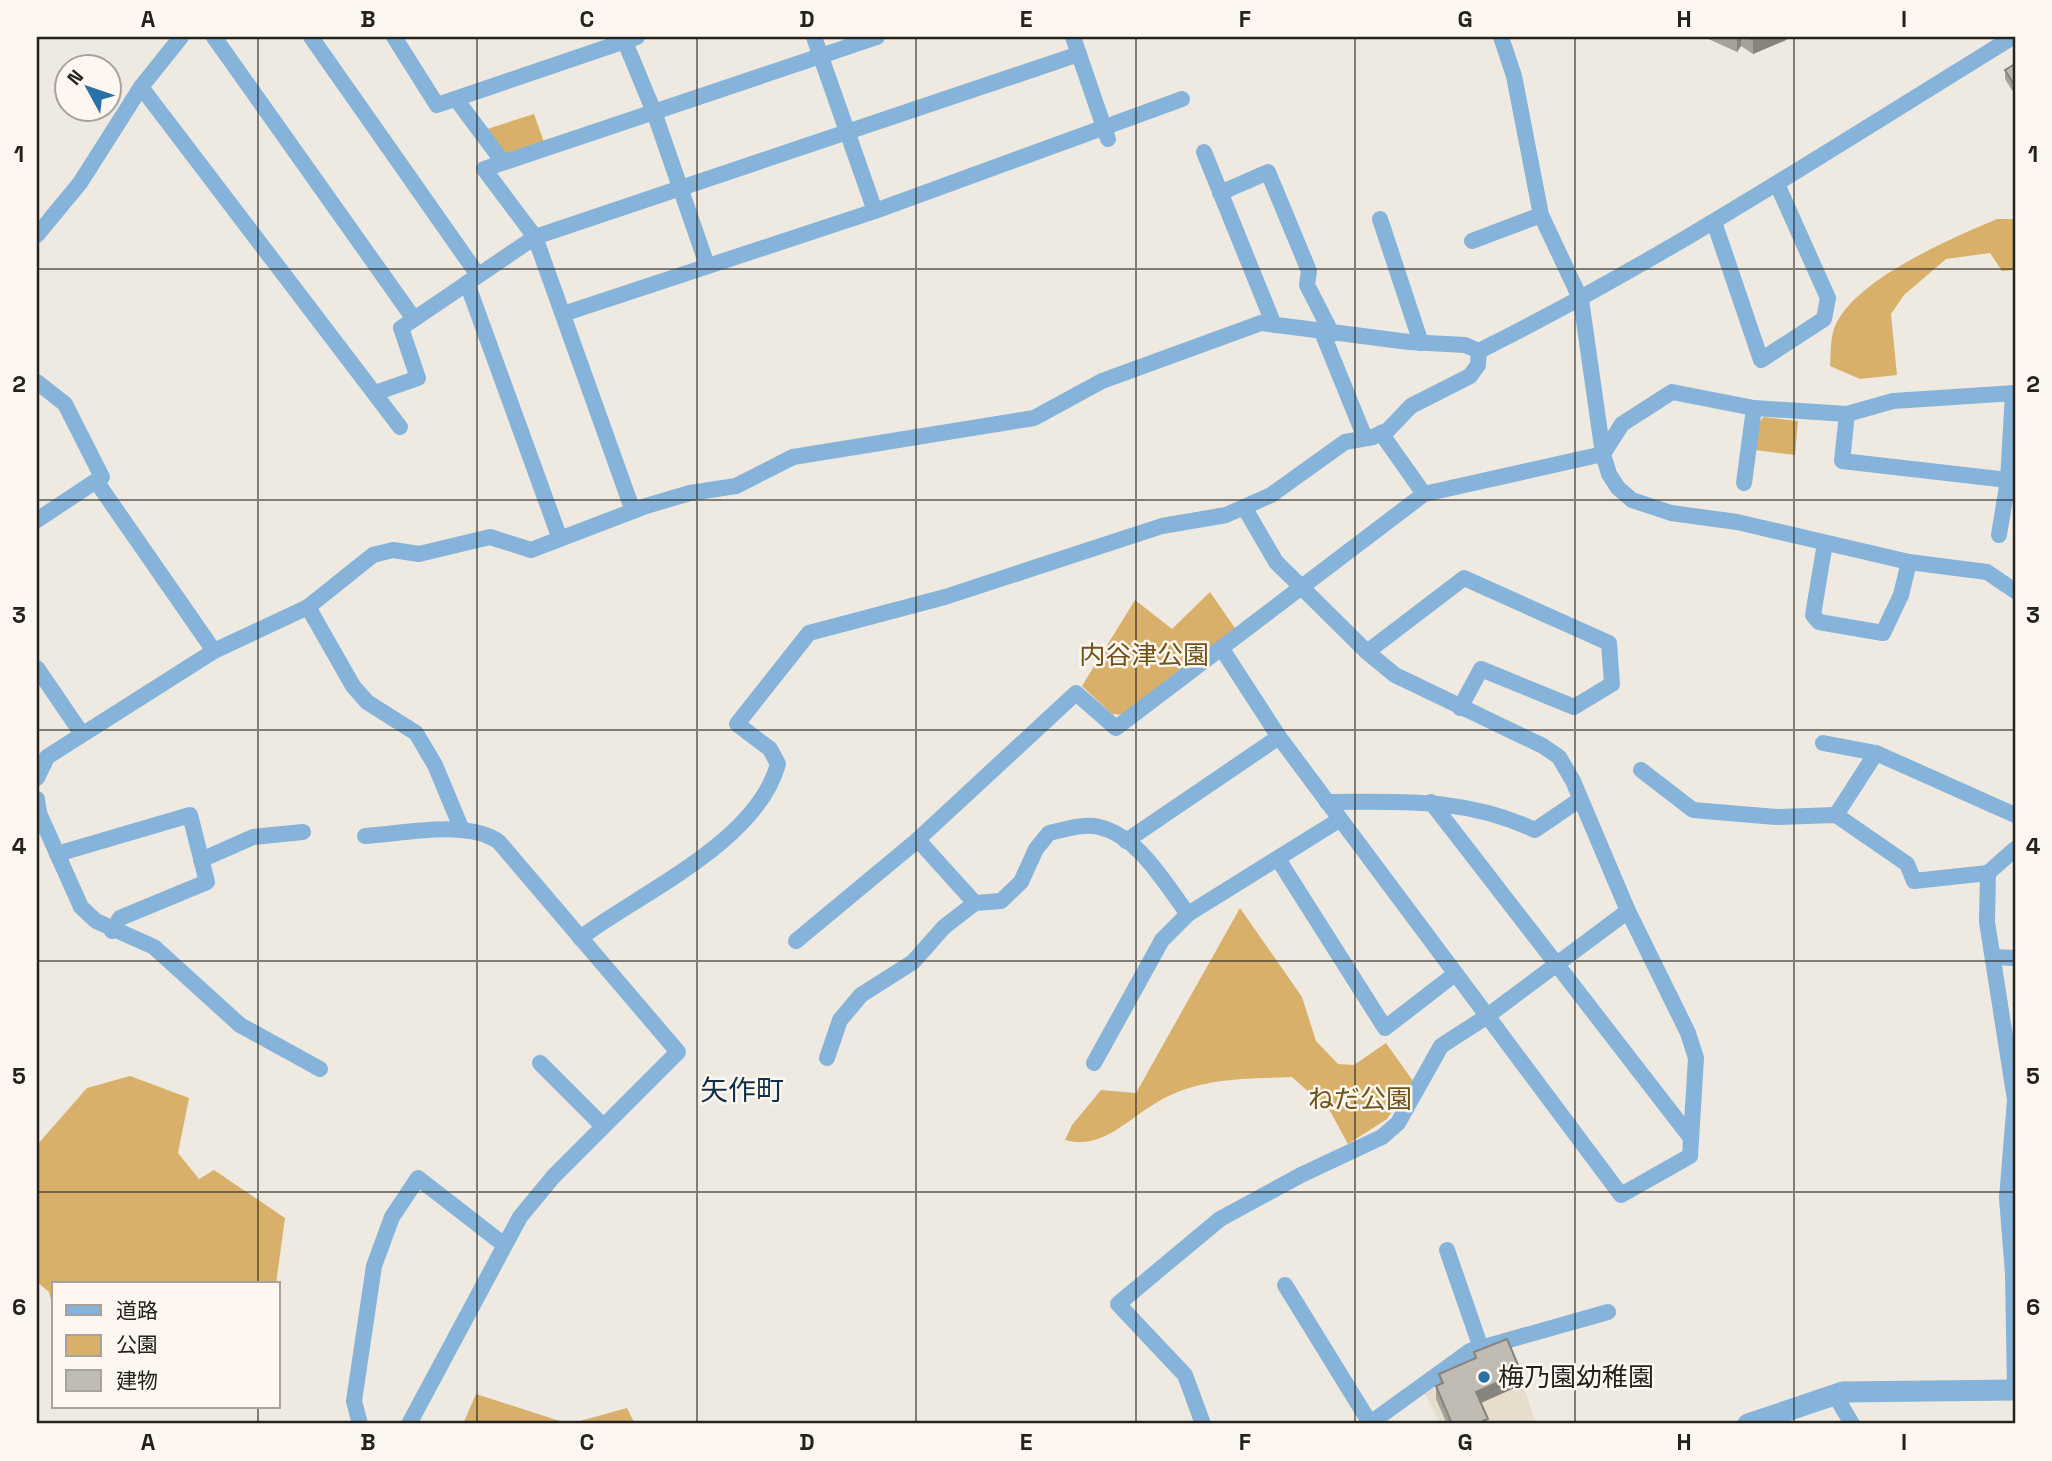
<svg xmlns="http://www.w3.org/2000/svg" width="2052" height="1461" viewBox="0 0 2052 1461" font-family="'Space Grotesk','Noto Sans JP',sans-serif">
<rect width="100%" height="100%" fill="#efeae1"/>
<polygon fill="#e6ddcd" points="1511,1348 1536,1424 1440,1424 1424,1392 1471,1362"/>
<g fill="#d8b06a">
<polygon points="534,114 545,145 515,156 503,152 487,129"/>
<path d="M1997,219h18v51l-13,1 -12,-18 -44,6 -42,36 -13,19 6,61 -37,4 -30,-13c1,-12 0,-31 6,-42 22,-46 116,-86 161,-105z"/>
<polygon points="1764,417 1798,421 1795,455 1755,450 1758,423"/>
<polygon points="1210,592 1237,631 1123,715 1112,714 1082,686 1135,600 1172,629"/>
<path d="M1240,908l62,89 14,44 22,23 16,1 32,-22 27,38 -26,38 -39,25 -18,-33 -38,-34c-48,2 -94,0 -136,26 -31,18 -54,47 -91,37l7,-15 29,-35 35,3z"/>
<polygon points="130,1076 189,1098 178,1153 199,1179 214,1170 285,1218 276,1284 54,1284 54,1311 49,1292 37,1282 37,1145 87,1088"/>
<polygon points="476,1394 569,1424 627,1408 635,1424 463,1424"/>
</g>
<g fill="none" stroke-linecap="round" stroke-linejoin="round">
<g stroke="#85b3d9" stroke-width="16">
<polyline points="214,37 414,319"/>
<polyline points="311,37 478,275"/>
<polyline points="394,37 437,105 637,37"/>
<polyline points="623,37 654,112 707,265"/>
<polyline points="814,37 875,211"/>
<polyline points="1073,37 1108,139"/>
<polyline points="141,87 400,427"/>
<polyline points="456,99 503,162"/>
<polyline points="1204,152 1274,325"/>
<polyline points="1220,193 1268,172 1309,271 1307,285 1332,334"/>
<polyline points="1380,219 1421,343"/>
<polyline points="1714,222 1761,360 1824,319 1828,298 1777,184"/>
<polyline points="37,235 80,183 141,87 181,37"/>
<polyline points="1472,241 1541,215"/>
<polyline points="467,283 560,539"/>
<polyline points="563,314 875,211 1182,99"/>
<polyline points="1322,332 1365,438"/>
<polyline points="37,382 65,404 102,477 37,520"/>
<polyline points="375,393 418,378 401,328 535,237 1079,54"/>
<polyline points="2015,393 1893,401 1847,414 1754,408 1672,392 1622,424 1603,454 1609,474 1618,488 1632,500 1671,513 1737,522 1909,562 1987,572 2015,591"/>
<polyline points="1847,414 1842,461 2008,480"/>
<polyline points="1381,433 1424,494"/>
<polyline points="96,481 214,651"/>
<polyline points="1744,483 1754,408"/>
<polyline points="633,511 535,237 484,169 877,37"/>
<polyline points="1999,535 2008,480 2013,393"/>
<polyline points="1825,543 1813,615 1819,622 1883,633 1901,595 1909,562"/>
<polyline points="308,607 353,686 367,702 416,733 435,765 462,830"/>
<polyline points="1222,649 1279,737 1621,1195 1690,1156 1696,1058 1688,1033 1628,911 1573,781 1559,757 1543,746 1395,675 1367,652 1276,562 1244,507"/>
<polyline points="1367,652 1464,578 1609,643 1612,684 1574,707 1481,669 1460,708"/>
<polyline points="37,668 82,734"/>
<polyline points="1823,743 1876,753 2015,815"/>
<polyline points="1641,770 1693,810 1776,817 1836,815 1907,864 1914,881 1988,873"/>
<path d="M37,778l10,-21 167,-106 94,-44 65,-52 20,-5 26,4 71,-17 41,13 115,-44 44,-13 46,-7 57,-29 241,-39 68,-37 159,-58 148,19 56,3 14,6c185,-92 358,-206 534,-314"/>
<polyline points="37,799 39,813 81,907 96,921 154,947 240,1025 320,1069"/>
<path d="M1327,802c75,0 138,-5 208,28l44,-30"/>
<polyline points="1431,802 1691,1138"/>
<polyline points="1836,815 1876,753"/>
<path d="M365,836c37,-2 104,-17 134,6l179,210 -125,125 -33,40 -111,207"/>
<polyline points="918,840 975,903"/>
<polyline points="1126,841 1279,737"/>
<polyline points="57,854 190,815 207,882 120,918 112,931"/>
<polyline points="1278,859 1385,1028 1455,974"/>
<polyline points="201,860 253,837 303,832"/>
<polyline points="1188,914 1339,820"/>
<path d="M580,938c60,-45 177,-96 198,-174l-8,-15 -33,-25 72,-91 136,-36 217,-71 64,-11 45,-20 74,-53 28,-5 15,-7 23,-24 59,-30 8,-11 1,-14"/>
<polyline points="796,941 914,843 1076,693 1116,728 1424,494 1603,454 1581,300 1541,215 1514,76 1501,37"/>
<polyline points="1995,957 2015,958"/>
<path d="M827,1058l13,-38 21,-25 52,-33 31,-35 31,-24 26,-2 20,-19 15,-33 13,-16c15,-3 35,-10 50,-6 40,9 66,57 89,87l-26,26 -68,123"/>
<polyline points="540,1063 603,1126"/>
<polyline points="1447,1250 1481,1348"/>
<polyline points="1285,1285 1370,1423"/>
<polyline points="2015,1390 2013,1274 2007,1198 2015,1100 1987,922 1988,873 2015,849"/>
<polyline points="1835,1395 1852,1424"/>
<polyline points="360,1424 354,1401 374,1266 392,1217 418,1178 503,1244"/>
<polyline points="1203,1424 1185,1375 1118,1304 1220,1219 1301,1175 1382,1137 1398,1123 1441,1046 1486,1017 1628,911"/>
<polyline points="1369,1424 1470,1351 1608,1312"/>
</g>
<polyline stroke="#85b3d9" stroke-width="21" points="1748,1424 1843,1392 2015,1390"/>
</g>
<g fill="#a6a29a">
<polygon points="1704,37 1788,37 1786,40 1753,54 1741,46 1737,52"/>
<polygon points="2015,64 2015,95 2005,79 2005,70"/>
<polygon points="1474,1352 1521,1385 1481,1403 1488,1424 1447,1424 1436,1399 1436,1386 1439,1385 1439,1374 1474,1359"/>
</g>
<g fill="#87847d">
<polygon points="1738,37 1741,37 1741,46 1737,52 1737,38"/>
<polygon points="1761,37 1788,37 1786,40 1753,54 1753,40"/>
<polygon points="1521,1372 1521,1385 1476,1405 1476,1392"/>
</g>
<g fill="#c1bcb3" stroke="#87847d" stroke-width="2">
<polygon points="1748,37 1761,37 1753,40"/>
<polygon points="2015,64 2015,86 2005,70"/>
<polygon points="1507,1339 1521,1372 1476,1392 1488,1419 1483,1421 1485,1424 1452,1424 1436,1386 1443,1383 1439,1374 1476,1358 1474,1352"/>
</g>
<path fill="none" stroke="#24221f" stroke-width="2" stroke-opacity="0.55" d="M258,37v1247M477,37v1387M697,37v1387M916,37v1387M1136,37v1387M1355,37v1387M1575,37v1387M1794,37v1387M37,269h1978M37,500h1978M37,730h1978M37,961h1978M37,1192h1978M258,1407v17"/>
<circle fill="#2a71a5" stroke="#fdf7ef" stroke-width="2.5" cx="1484" cy="1377" r="7"/>
<g text-anchor="middle" dominant-baseline="central" stroke-width="5" stroke-linejoin="round" paint-order="stroke">
<g font-size="26" fill="#6e521a" stroke="#fdf7ef">
<text x="1144" y="655">内谷津公園</text>
<text x="1360" y="1099">ねだ公園</text>
</g>
<g font-size="26" fill="#24221f" stroke="#fdf7ef" text-anchor="start">
<text x="1498" y="1377">梅乃園幼稚園</text>
</g>
<g font-size="28" fill="#0e3049" stroke="#fdf7ef">
<text x="742" y="1090">矢作町</text>
</g>
</g>
<rect width="2052" height="1461" fill="none" stroke="#fdf7ef" stroke-width="77"/>
<rect x="52" y="1282" width="228" height="126" fill="#fdf7ef" stroke="#a6a29c" stroke-width="2"/>
<rect x="66" y="1305" width="35" height="10" fill="#85b3d9" stroke="#a6a29c" stroke-width="2"/>
<text x="116" y="1318" font-size="21" fill="#24221f">道路</text>
<rect x="66" y="1335" width="35" height="21" fill="#d8b06a" stroke="#a6a29c" stroke-width="2"/>
<text x="116" y="1352" font-size="21" fill="#24221f">公園</text>
<rect x="66" y="1370" width="35" height="21" fill="#c1bcb3" stroke="#a6a29c" stroke-width="2"/>
<text x="116" y="1388" font-size="21" fill="#24221f">建物</text>
<g transform="translate(88 88) rotate(310)"><circle r="33" fill="#fdf7ef" stroke="#a6a29c" stroke-width="2"/>
<path d="M0-5L12 26L0 18L-12 26Z" fill="#2a71a5"/>
<text y="-10" font-size="19" font-weight="bold" text-anchor="middle" fill="#24221f">N</text>
</g>
<rect x="38" y="38" width="1976" height="1384" fill="none" stroke="#24221f" stroke-width="2.5"/>
<g font-size="23" text-anchor="middle" font-weight="bold" fill="#24221f">
<text x="148" y="27">A</text>
<text x="368" y="27">B</text>
<text x="587" y="27">C</text>
<text x="807" y="27">D</text>
<text x="1026" y="27">E</text>
<text x="1245" y="27">F</text>
<text x="1465" y="27">G</text>
<text x="1684" y="27">H</text>
<text x="1904" y="27">I</text>
<text x="19" y="162">1</text>
<text x="2033" y="162">1</text>
<text x="19" y="392">2</text>
<text x="2033" y="392">2</text>
<text x="19" y="623">3</text>
<text x="2033" y="623">3</text>
<text x="19" y="854">4</text>
<text x="2033" y="854">4</text>
<text x="19" y="1084">5</text>
<text x="2033" y="1084">5</text>
<text x="19" y="1315">6</text>
<text x="2033" y="1315">6</text>
<text x="148" y="1450">A</text>
<text x="368" y="1450">B</text>
<text x="587" y="1450">C</text>
<text x="807" y="1450">D</text>
<text x="1026" y="1450">E</text>
<text x="1245" y="1450">F</text>
<text x="1465" y="1450">G</text>
<text x="1684" y="1450">H</text>
<text x="1904" y="1450">I</text>
</g>
</svg>
